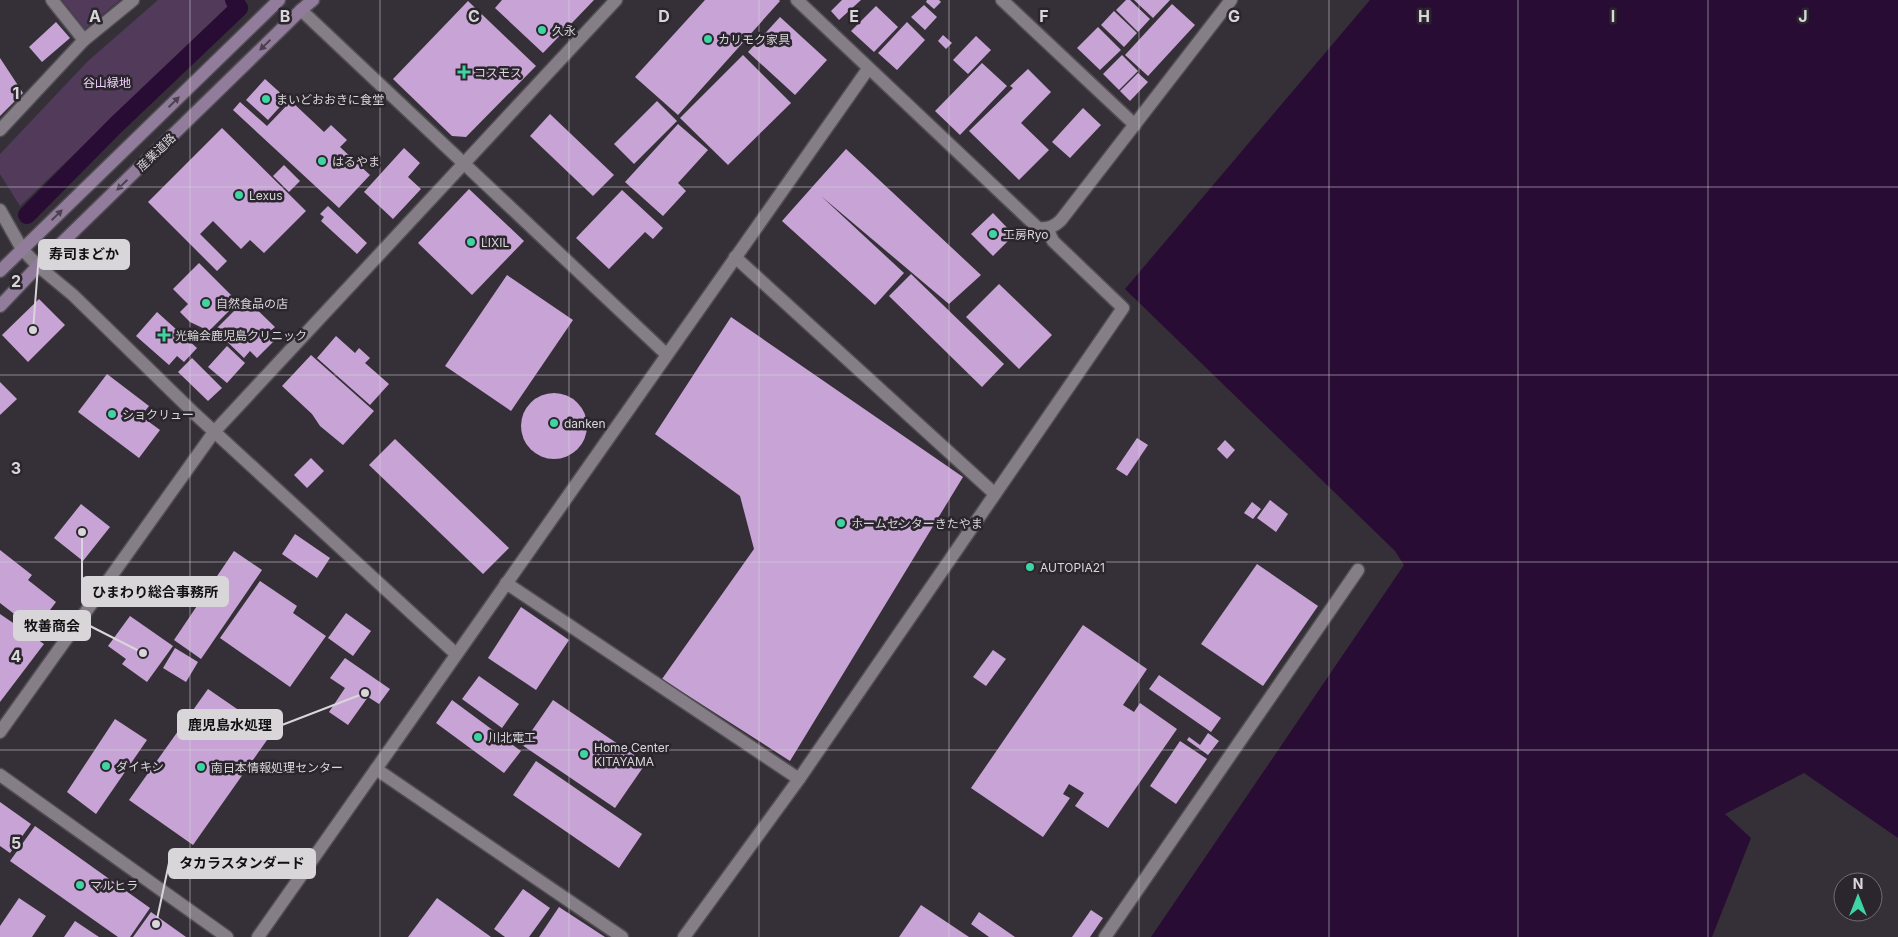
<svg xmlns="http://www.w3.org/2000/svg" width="1898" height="937" viewBox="0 0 1898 937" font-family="Inter,'Noto Sans JP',sans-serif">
<rect width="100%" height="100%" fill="#353037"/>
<g fill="#513a5a">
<polygon points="62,0 120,0 85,29"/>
<polygon points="158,0 235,0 20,206 0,174 0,154 88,61"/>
</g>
<polygon fill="#290c33" points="1370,0 1898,0 1898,838 1804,773 1725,814 1751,838 1712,937 1151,937 1404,565 1395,551 1125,289"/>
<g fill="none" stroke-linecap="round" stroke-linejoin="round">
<polyline stroke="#290c33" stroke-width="18" points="27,215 116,125 239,8 234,0"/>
</g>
<g fill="#c8a4d6">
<polygon points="502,0 594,0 543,53 495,8"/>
<polygon points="705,0 779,0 780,1 678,115 635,77"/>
<polygon points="842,0 861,0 839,20 831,11"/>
<polygon points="927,0 939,0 941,2 934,9 926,2"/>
<polygon points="1126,0 1130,0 1150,19 1138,32 1116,10"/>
<polygon points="1134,0 1170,0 1153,18"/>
<polygon points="468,1 536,66 466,137 452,136 393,79"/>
<polygon points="1172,4 1195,25 1148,76 1125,55"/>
<polygon points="924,5 937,17 925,30 911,17"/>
<polygon points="876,6 898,27 874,52 851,31"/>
<polygon points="1114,11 1137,33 1124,47 1101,25"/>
<polygon points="780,17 827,60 795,95 748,52"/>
<polygon points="56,22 70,38 42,62 29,47"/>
<polygon points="907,22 925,40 897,70 878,53"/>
<polygon points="1098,27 1121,50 1100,70 1077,48"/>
<polygon points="943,35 952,43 946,49 938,41"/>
<polygon points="976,36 991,50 968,74 953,60"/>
<polygon points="743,55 791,103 728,165 680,118"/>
<polygon points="1122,55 1138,71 1119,90 1103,74"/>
<polygon points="0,58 23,93 0,116"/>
<polygon points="982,63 1007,86 960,135 935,111"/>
<polygon points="1028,69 1051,92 1021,123 1049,150 1019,180 969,131 1013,88 1010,86"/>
<polygon points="1138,73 1148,82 1130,101 1120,91"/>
<polygon points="265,79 287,99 268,120 246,100"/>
<polygon points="291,101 324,132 331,125 347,140 340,147 370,175 339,208 233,110 240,102 267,126"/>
<polygon points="657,101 677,121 634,164 614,144"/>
<polygon points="1083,108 1101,125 1070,158 1052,142"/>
<polygon points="550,114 614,175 593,196 530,136"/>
<polygon points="678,124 708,150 678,183 686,191 663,216 625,182"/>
<polygon points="222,128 306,211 264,253 250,240 241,249 213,221 200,234 227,261 217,271 148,202"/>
<polygon points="404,148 420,163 408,177 421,189 393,219 364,192"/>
<polygon points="846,149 981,275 949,304 821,196 904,273 875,305 782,221"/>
<polygon points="284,165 300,181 289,192 273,176"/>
<polygon points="469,189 524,241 472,295 418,243"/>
<polygon points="622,190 663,228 653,239 645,232 609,269 576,238"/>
<polygon points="328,206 367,243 357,254 321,221 324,217 320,214"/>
<polygon points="993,213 1014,235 993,256 971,234"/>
<polygon points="199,263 238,302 209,331 190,322 180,312 188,304 173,289"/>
<polygon points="911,274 1004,364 982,387 889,296"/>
<polygon points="507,275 573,320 511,411 445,366"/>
<polygon points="999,284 1052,335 1019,369 966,317"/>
<polygon points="39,299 65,325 28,362 2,335"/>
<polygon points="246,299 275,327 268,333 275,340 257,358 250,351 244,358 215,330"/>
<polygon points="157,312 197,348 184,362 177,356 169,365 136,336"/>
<polygon points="731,317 963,477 790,761 662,679 754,549 740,496 655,434"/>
<polygon points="336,336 355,353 359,348 370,358 365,363 389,384 370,405 317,358"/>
<polygon points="227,346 245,363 227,383 208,367"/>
<polygon points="311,355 374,411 343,445 320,426 312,414 282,386"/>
<polygon points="192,358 222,388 208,401 178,372"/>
<polygon points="107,374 149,406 141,416 160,430 139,458 78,412"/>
<polygon points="0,382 17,399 0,415"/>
<circle cx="554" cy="426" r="33"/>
<polygon points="1137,438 1148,445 1127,476 1116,469"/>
<polygon points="395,439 509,548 483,574 369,465"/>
<polygon points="1225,440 1235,450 1227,459 1217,449"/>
<polygon points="311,458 324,471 307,488 294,475"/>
<polygon points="1270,500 1288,514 1276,532 1257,518"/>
<polygon points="1252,502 1261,509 1253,519 1244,513"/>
<polygon points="81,504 110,527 83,561 54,538"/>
<polygon points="295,534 330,558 317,578 282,554"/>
<polygon points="0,550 32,575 28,580 56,602 35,630 0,603"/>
<polygon points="234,551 262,570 201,659 174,640"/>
<polygon points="1257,564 1318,606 1263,686 1201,644"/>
<polygon points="260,581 297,606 293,613 326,636 290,687 220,638"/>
<polygon points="521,607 569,640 536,690 488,658"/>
<polygon points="346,613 371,631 353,656 328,638"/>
<polygon points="0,614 44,644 0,702"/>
<polygon points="130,616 173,646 147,682 122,664 126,659 108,646"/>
<polygon points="1083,625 1147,669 1123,705 1134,712 1140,703 1177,729 1108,828 1075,806 1084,793 1069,784 1063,794 1070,798 1043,837 971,788"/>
<polygon points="175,648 198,662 186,682 163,668"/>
<polygon points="993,650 1006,659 986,686 973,677"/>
<polygon points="345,658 390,689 379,704 368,697 348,725 329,712 345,688 330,678"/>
<polygon points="1159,675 1221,718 1211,732 1149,689"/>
<polygon points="479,676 519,704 502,728 462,699"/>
<polygon points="208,689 272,733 193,845 129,800"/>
<polygon points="452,700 521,751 504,773 436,723"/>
<polygon points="553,700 646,763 615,808 522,745"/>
<polygon points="115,719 147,740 96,814 67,792"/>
<polygon points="1208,733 1219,741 1208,755 1187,740 1189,737 1200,745"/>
<polygon points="1180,741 1207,759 1176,804 1150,786"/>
<polygon points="536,761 642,834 619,868 513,795"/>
<polygon points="0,802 31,824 10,853 0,846"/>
<polygon points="35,826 150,908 130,937 118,937 10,861"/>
<polygon points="523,889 550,908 529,937 505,937 494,929"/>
<polygon points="19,898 46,916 32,937 0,937 0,926"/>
<polygon points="437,898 491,937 408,937"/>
<polygon points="921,905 969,937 899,937"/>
<polygon points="559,907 605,937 539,937"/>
<polygon points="1091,910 1103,918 1090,937 1072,937"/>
<polygon points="151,912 186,937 133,937"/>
<polygon points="979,912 1015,937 989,937 971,924"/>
<polygon points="75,921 99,937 64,937"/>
</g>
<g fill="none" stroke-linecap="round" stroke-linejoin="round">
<defs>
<g id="minor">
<polyline points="52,0 84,40 133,0"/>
<polyline points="1002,0 1135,125"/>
<polyline points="301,10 666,354"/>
<polyline points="0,130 84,40"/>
<polyline points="735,257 995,494"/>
<polyline points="506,583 799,779"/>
<polyline points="376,769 622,937"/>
<polyline points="684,937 799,779 1123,308 1053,241 1047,228"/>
<polyline points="1105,937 1358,570"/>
</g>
<g id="tertiary">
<path d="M797,0l241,228c10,1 16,-1 23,-8l170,-220"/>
<polyline points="0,210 22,249 38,266 73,295 195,414 456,654"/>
<polyline points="0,732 214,432 616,0"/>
<polyline points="0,775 227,937"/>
<polyline points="258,937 868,69"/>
</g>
<g id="secondary">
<polyline points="0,271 279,0"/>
<polyline points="0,306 38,266 301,10 313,0"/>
</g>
</defs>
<use href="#minor" stroke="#514d53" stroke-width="15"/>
<use href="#tertiary" stroke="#514d53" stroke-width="15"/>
<use href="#secondary" stroke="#514d53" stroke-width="15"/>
<use href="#minor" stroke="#857e87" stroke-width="12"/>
<use href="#tertiary" stroke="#857e87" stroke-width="12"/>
<use href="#secondary" stroke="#927c9b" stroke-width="12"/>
</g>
<defs><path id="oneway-solid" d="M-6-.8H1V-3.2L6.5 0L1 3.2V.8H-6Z" transform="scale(1.25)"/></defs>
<g fill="#4a404e">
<use href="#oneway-solid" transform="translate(265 45) rotate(136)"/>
<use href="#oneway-solid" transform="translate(174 102) rotate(-44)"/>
<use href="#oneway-solid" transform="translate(122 185) rotate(136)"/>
<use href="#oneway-solid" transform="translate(57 215) rotate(-44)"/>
</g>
<path fill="none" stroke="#d9d6da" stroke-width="1" stroke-opacity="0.55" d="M190,0v937M380,0v937M569,0v937M759,0v937M949,0v937M1139,0v937M1329,0v937M1518,0v937M1708,0v937M0,187h1898M0,375h1898M0,562h1898M0,750h1898"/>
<g fill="#3ed4a3" stroke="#2b262d" stroke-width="2">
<circle cx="542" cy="30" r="5"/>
<circle cx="708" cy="39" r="5"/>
<path d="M461.5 64.5h5v5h5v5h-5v5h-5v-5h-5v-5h5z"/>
<circle cx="266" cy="99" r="5"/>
<circle cx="322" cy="161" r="5"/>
<circle cx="239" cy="195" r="5"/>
<circle cx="993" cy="234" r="5"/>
<circle cx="471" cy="242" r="5"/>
<circle cx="206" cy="303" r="5"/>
<path d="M161.5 327.5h5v5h5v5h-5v5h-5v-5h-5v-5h5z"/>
<circle cx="112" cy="414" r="5"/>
<circle cx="554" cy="423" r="5"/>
<circle cx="841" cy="523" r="5"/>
<circle cx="1030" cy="567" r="5"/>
<circle cx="478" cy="737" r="5"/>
<circle cx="584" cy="754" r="5"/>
<circle cx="106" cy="766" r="5"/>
<circle cx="201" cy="767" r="5"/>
<circle cx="80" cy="885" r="5"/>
</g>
<g text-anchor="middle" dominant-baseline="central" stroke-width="5" stroke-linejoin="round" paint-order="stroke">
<g font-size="12" fill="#d9d6da" stroke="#2b262d" text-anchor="start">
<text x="552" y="30">久永</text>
<text x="718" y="39">カリモク家具</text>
<text x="474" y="72">コスモス</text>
<text x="276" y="99">まいどおおきに食堂</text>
<text x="332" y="161">はるやま</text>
<text x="249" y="195">Lexus</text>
<text x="1003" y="234">工房Ryo</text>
<text x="481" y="242">LIXIL</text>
<text x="216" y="303">自然食品の店</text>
<text x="175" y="335">光輪会鹿児島クリニック</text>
<text x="122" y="414">ショクリュー</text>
<text x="564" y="423">danken</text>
<text x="851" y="523">ホームセンターきたやま</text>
<text x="1040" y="567">AUTOPIA21</text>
<text x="488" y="737">川北電工</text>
<text x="594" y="747">Home Center<tspan x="594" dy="14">KITAYAMA</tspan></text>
<text x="116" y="766">ダイキン</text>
<text x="211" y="767">南日本情報処理センター</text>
<text x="90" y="885">マルヒラ</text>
</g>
<g font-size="12" fill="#f1d2fd" stroke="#2b262d">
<text x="107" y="82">谷山緑地</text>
</g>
<g font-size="12" fill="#d9d6da" stroke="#2b262d">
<text transform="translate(156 152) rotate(-44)">産業道路</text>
</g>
</g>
<g font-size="16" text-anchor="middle" font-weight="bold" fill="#d9d6da" stroke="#2b262d" stroke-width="5" stroke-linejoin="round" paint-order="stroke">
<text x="95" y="22">A</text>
<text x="285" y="22">B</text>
<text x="474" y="22">C</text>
<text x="664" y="22">D</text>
<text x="854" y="22">E</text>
<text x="1044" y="22">F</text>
<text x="1234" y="22">G</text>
<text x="1424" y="22">H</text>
<text x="1613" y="22">I</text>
<text x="1803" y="22">J</text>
<text x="16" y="99">1</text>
<text x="16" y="287">2</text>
<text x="16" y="474">3</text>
<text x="16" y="662">4</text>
<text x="16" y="849">5</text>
</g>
<path fill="none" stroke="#d9d6da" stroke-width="2" d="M33 330L39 254M82 532L82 592M143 653L90 626M365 693L282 725M156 924L169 863"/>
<g fill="#d9d6da" stroke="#2b262d" stroke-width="2">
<circle cx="33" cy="330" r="5"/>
<circle cx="82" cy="532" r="5"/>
<circle cx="143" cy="653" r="5"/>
<circle cx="365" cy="693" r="5"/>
<circle cx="156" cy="924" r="5"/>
</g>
<g fill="#d9d6da" stroke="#d9d6da" stroke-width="2">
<rect x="39" y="240" width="90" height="29" rx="5"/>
<rect x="82" y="577" width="146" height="29" rx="5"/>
<rect x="14" y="611" width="76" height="29" rx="5"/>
<rect x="178" y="710" width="104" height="29" rx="5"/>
<rect x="169" y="849" width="146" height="29" rx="5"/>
</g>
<g font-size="14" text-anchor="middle" font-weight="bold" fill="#111">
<text x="84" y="259">寿司まどか</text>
<text x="155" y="597">ひまわり総合事務所</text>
<text x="52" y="631">牧善商会</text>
<text x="230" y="730">鹿児島水処理</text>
<text x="242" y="868">タカラスタンダード</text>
</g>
<g transform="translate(1858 897)"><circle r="24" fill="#2b262d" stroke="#716c72"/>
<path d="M0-4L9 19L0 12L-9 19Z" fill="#3ed4a3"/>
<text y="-8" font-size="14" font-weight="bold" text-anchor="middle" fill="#d9d6da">N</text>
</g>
</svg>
